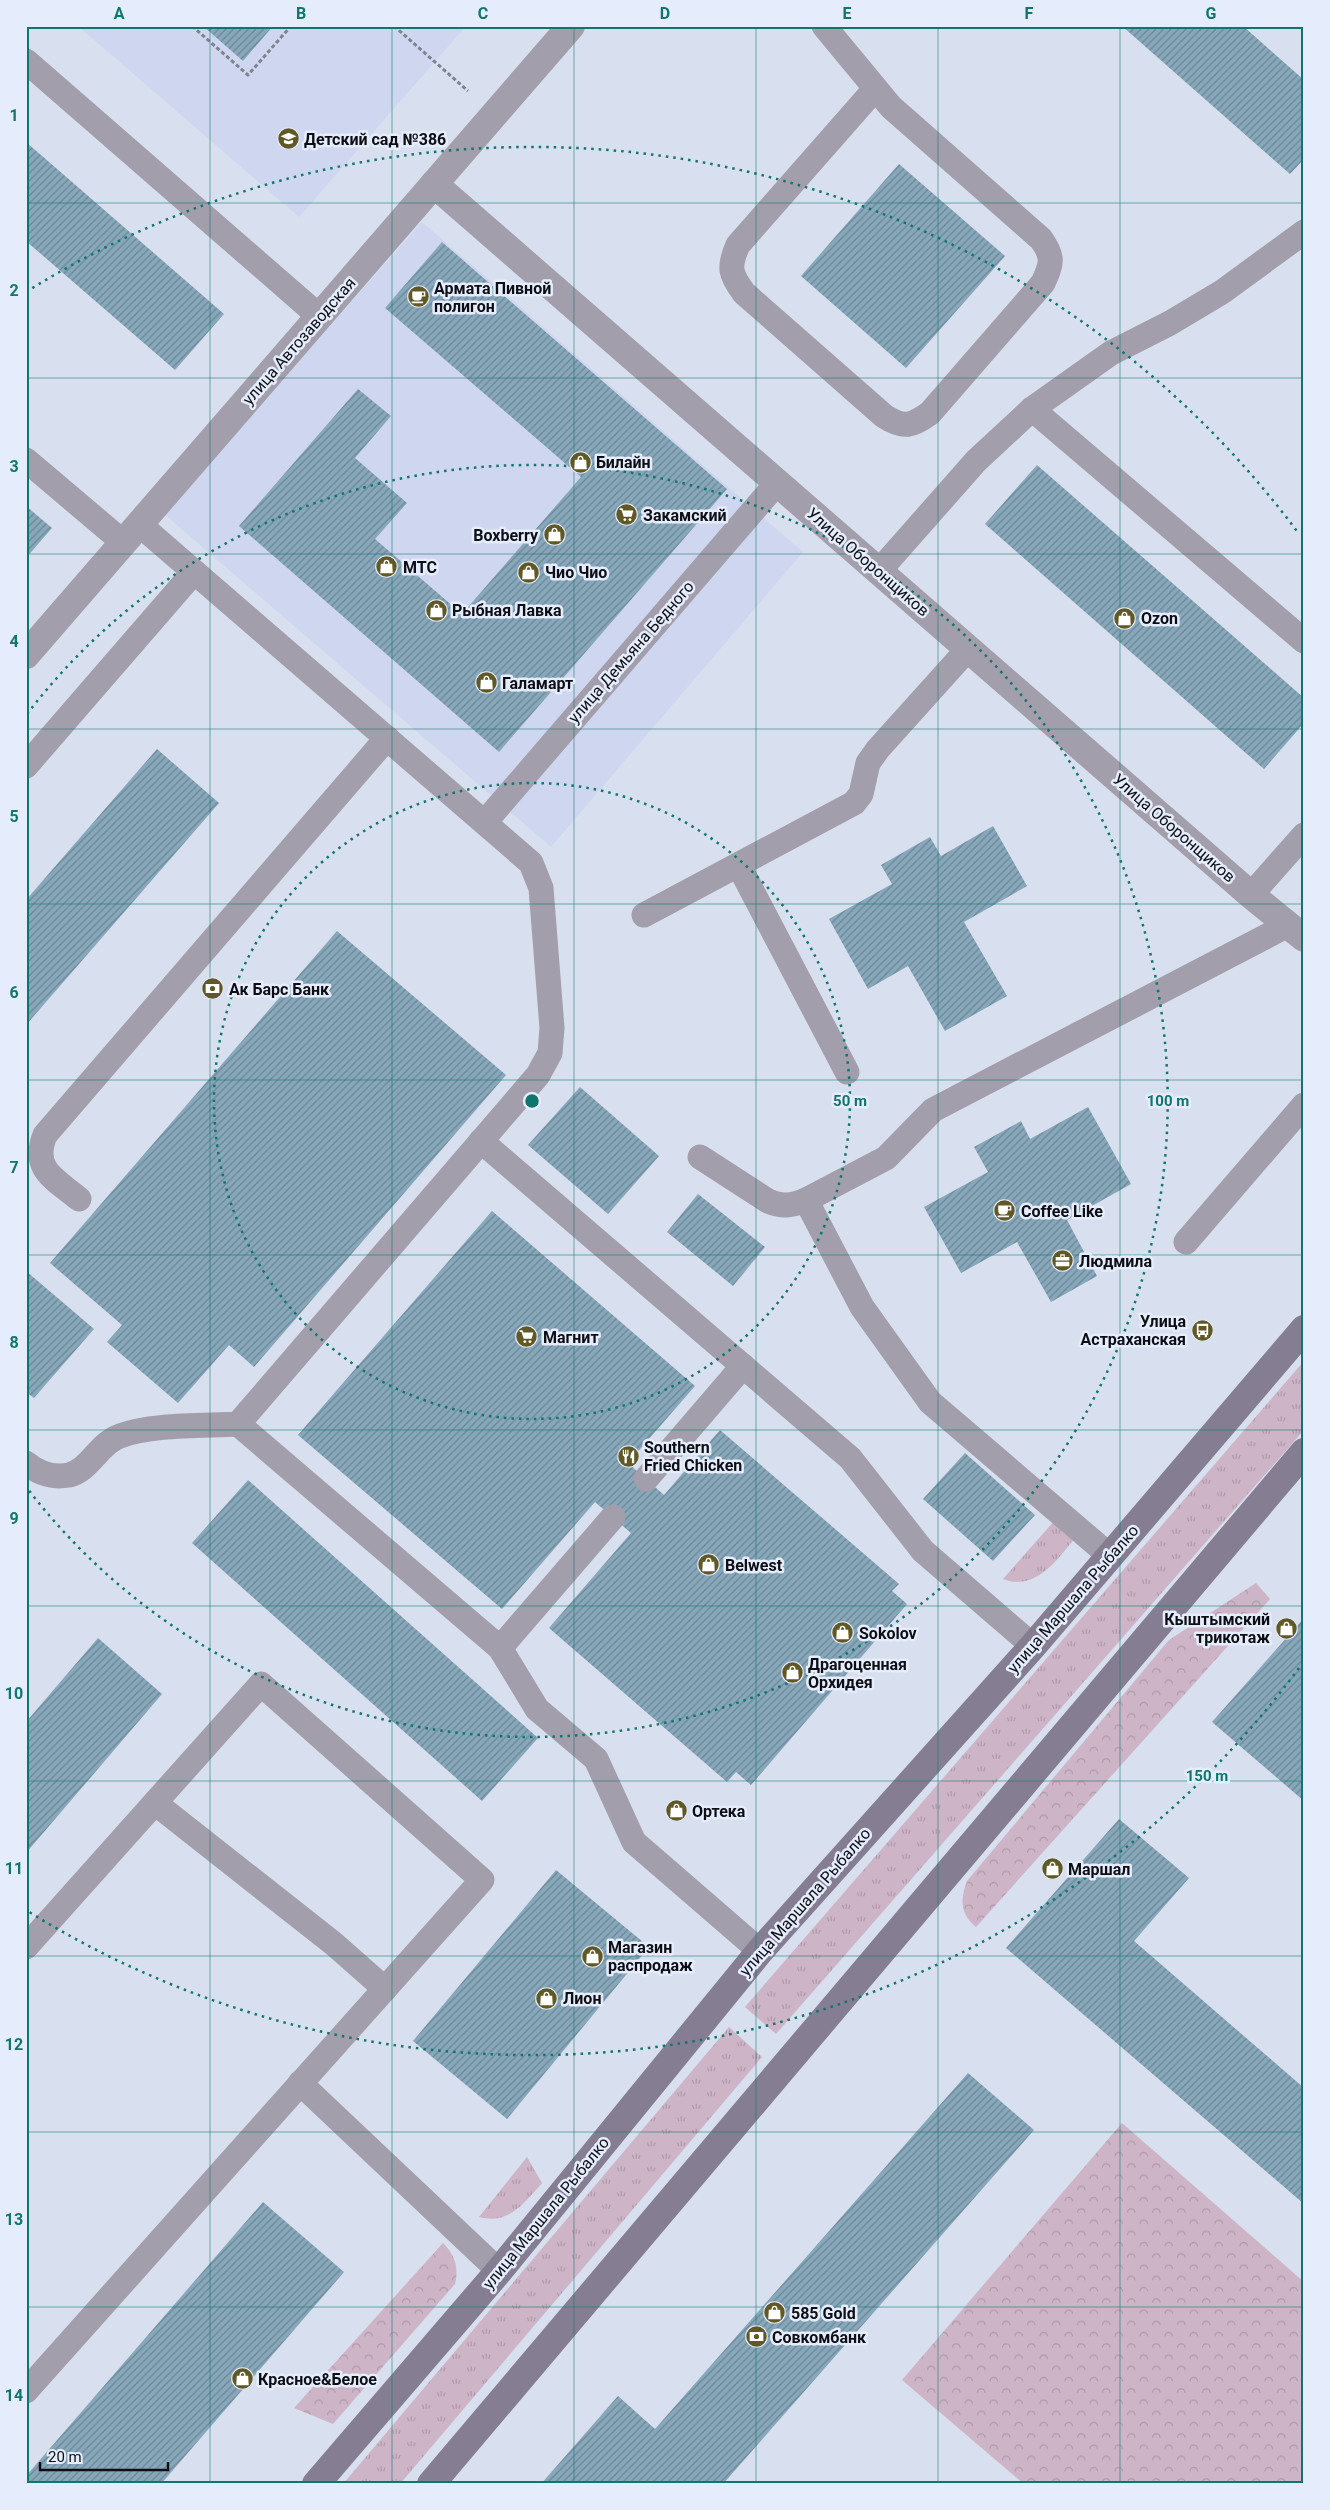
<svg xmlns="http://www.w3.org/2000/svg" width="1330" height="2510" viewBox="0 0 1330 2510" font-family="Roboto,sans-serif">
<defs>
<pattern id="grass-tufts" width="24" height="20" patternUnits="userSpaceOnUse" patternTransform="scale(1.25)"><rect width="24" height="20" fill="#cdb4c6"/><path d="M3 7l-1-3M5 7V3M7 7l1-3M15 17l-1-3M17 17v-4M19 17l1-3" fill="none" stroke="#af9aa9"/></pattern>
<pattern id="forest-crowns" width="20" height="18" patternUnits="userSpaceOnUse" patternTransform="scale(1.25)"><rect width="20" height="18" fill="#cdb4c6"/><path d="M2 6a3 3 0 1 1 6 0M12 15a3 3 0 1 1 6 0" fill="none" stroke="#af9aa9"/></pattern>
<pattern id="building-hatch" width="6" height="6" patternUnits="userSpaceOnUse" patternTransform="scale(1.25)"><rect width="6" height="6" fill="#87a7ba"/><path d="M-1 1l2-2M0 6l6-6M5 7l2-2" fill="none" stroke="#6d8696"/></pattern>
</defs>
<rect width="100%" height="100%" fill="#d8dfef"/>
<g fill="#ced7ef">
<polygon points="78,26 466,26 299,217"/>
<polygon points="422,222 803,552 551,847 164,514"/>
</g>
<g fill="url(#grass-tufts)">
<polygon points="1304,1361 1304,1430 776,2034 745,2007"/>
<path d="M1056,1519l21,16c-18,23 -41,57 -74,44z"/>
<polygon points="729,2027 762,2057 400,2484 343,2484"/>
<path d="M527,2157l15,26c-18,20 -33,42 -63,34z"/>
</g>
<g fill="url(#forest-crowns)">
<path d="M1256,1583l14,16 -294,328c-16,-13 -16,-27 -9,-46l202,-241z"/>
<polygon points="1122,2123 1304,2282 1304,2484 1024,2484 902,2380"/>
<path d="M443,2243c12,12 16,25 12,41l-122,140 -39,-16z"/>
</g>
<g fill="url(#building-hatch)">
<polygon points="203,26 273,26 243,61"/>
<polygon points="1122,26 1243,26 1304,80 1304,159 1290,174"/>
<polygon points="26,142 224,314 175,370 26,241"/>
<polygon points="899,164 1005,256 906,368 801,276"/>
<polygon points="442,242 727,489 499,752 239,526 358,389 391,416 355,458 407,503 375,539 462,614 581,477 385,308"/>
<polygon points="1037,465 1304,698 1304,723 1264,769 985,524"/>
<polygon points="26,506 52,528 26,558"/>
<polygon points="157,749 219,803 26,1025 26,900"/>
<polygon points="993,826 1027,886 964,922 1007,996 945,1031 908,966 868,989 829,919 892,884 881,865 930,837 941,856"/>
<polygon points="337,931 506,1075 254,1367 229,1345 178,1403 107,1342 122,1325 50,1263"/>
<polygon points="580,1087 659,1156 608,1214 528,1145"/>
<polygon points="1088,1107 1131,1184 1067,1220 1097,1276 1051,1302 1017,1242 961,1273 924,1207 988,1172 974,1147 1021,1121 1030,1139"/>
<polygon points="698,1194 765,1247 733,1286 667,1232"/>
<polygon points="492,1211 695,1386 628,1463 664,1495 720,1430 899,1584 892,1591 907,1604 751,1785 736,1772 727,1782 549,1628 631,1533 595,1502 502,1609 298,1435"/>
<polygon points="26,1271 94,1329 34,1398 26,1392"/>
<polygon points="965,1453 1035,1515 993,1561 923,1499"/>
<polygon points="248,1480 538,1738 482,1801 192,1543"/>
<polygon points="1304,1618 1304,1801 1212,1722"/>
<polygon points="98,1638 162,1694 26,1853 26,1722"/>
<polygon points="1119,1819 1189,1878 1134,1941 1304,2088 1304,2204 1006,1948"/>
<polygon points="556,1870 649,1947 507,2119 413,2041"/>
<polygon points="968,2073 1034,2130 723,2484 541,2484 618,2396 655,2429"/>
<polygon points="263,2202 344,2272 161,2484 26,2484 26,2476"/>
</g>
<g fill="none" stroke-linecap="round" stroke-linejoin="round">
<g stroke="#7f838f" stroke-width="3" stroke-dasharray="4 2.5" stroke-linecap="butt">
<polyline points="192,26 248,75 291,26"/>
<polyline points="394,26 468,91"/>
</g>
<g stroke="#a39eab" stroke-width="25">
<path d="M824,26l67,81 150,132c13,18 11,24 2,44l-113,130c-18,13 -26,16 -46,3l-140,-123c-14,-19 -16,-26 -6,-48l137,-156"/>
<polyline points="26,61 320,317"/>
<polyline points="1032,409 1304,641"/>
<polyline points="26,460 124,543"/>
<polyline points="879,571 976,461 1032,409 1111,353 1170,323 1222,292 1304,232"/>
<polyline points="26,766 194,572"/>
<polyline points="485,822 777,483"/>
<polyline points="739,866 847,1072"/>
<polyline points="1251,895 1304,835"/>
<polyline points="644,915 854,803 861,794 868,763 878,749 968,649"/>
<polyline points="481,1141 850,1458 923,1551 1033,1646"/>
<path d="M700,1157l68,44c14,6 23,5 38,-1"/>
<path d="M79,1199c-24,-20 -48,-30 -34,-64l342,-397"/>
<polyline points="1186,1242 1304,1105"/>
<polyline points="238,1424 500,1648 537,1709 596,1759 634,1842 760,1951"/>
<path d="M26,1463c12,10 27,15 43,12 21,-5 30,-32 51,-39 31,-12 84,-10 118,-12l300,-349 12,-22 2,-25 -11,-140 -10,-25 -391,-338"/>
<polyline points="646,1479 743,1366"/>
<polyline points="1110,1556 930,1402 862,1307 806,1200 886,1158 933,1110 1288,925"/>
<polyline points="500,1648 613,1517"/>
<polyline points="155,1803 334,1944 385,1989"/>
<polyline points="26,1947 261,1684 482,1880 26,2391"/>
<polyline points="300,2083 499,2271"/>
</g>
<g stroke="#a39eab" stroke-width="28">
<polyline points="434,184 1251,895 1304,938"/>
<polyline points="26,655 571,26"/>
</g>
<g stroke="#857e92" stroke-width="28">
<polyline points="316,2484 499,2271 760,1951 1033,1646 1304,1329"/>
<polyline points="431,2484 1304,1452"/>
</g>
</g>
<path fill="none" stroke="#0f766e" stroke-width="1" stroke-opacity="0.55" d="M210,26v2458M392,26v2458M574,26v2458M756,26v2458M938,26v2458M1120,26v2458M26,203h1278M26,378h1278M26,554h1278M26,729h1278M26,904h1278M26,1080h1278M26,1255h1278M26,1430h1278M26,1606h1278M26,1781h1278M26,1956h1278M26,2132h1278M26,2307h1278"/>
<g fill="none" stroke="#0f766e" stroke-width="2.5" stroke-dasharray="2.5 5">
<circle cx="532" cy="1101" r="318"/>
<path d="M27 714A636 636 0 1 1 27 1488"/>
<path d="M1299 1668A954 954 0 0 1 26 1910M26 292A954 954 0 0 1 1299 534"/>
</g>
<defs>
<symbol id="school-disc" viewBox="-11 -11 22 22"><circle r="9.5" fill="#615925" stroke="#e5ecfc"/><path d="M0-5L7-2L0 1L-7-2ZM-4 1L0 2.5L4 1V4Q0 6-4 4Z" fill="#fff"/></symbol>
<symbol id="cafe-disc" viewBox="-11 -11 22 22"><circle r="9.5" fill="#615925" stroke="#e5ecfc"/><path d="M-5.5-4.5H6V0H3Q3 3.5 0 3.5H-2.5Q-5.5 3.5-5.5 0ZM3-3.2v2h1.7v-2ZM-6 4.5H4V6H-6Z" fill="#fff"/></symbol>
<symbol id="shop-disc" viewBox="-11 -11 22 22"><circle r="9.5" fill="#615925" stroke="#e5ecfc"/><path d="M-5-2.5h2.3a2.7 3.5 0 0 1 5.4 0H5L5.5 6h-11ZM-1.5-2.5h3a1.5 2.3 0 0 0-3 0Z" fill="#fff"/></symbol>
<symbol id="supermarket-disc" viewBox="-11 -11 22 22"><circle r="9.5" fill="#615925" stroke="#e5ecfc"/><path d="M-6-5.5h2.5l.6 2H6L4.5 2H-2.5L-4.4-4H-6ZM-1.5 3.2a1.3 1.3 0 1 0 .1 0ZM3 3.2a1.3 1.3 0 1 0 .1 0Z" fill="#fff"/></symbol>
<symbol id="bank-disc" viewBox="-11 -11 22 22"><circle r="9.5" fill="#615925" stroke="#e5ecfc"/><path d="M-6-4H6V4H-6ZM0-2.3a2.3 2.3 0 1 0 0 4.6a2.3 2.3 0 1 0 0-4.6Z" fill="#fff"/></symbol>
<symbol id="office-disc" viewBox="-11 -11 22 22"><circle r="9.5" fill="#615925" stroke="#e5ecfc"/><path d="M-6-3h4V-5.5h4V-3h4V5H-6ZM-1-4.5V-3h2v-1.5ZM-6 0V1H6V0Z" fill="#fff"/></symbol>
<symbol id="bus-disc" viewBox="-11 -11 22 22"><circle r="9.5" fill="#615925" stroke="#e5ecfc"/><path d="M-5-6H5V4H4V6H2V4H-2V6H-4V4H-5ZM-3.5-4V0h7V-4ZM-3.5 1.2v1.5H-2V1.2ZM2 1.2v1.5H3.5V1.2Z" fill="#fff"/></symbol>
<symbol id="restaurant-disc" viewBox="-11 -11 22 22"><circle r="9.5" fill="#615925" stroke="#e5ecfc"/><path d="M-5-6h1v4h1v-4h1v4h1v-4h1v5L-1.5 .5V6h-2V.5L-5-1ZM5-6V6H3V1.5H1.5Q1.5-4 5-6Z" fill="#fff"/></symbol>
</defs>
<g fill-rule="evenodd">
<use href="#school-disc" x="276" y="126" width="25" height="25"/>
<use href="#cafe-disc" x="406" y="284" width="25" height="25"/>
<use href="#shop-disc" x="568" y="450" width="25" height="25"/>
<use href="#supermarket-disc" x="614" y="502" width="25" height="25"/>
<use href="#shop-disc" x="542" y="522" width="25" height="25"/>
<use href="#shop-disc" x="374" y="554" width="25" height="25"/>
<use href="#shop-disc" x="516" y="560" width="25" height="25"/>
<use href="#shop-disc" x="424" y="598" width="25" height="25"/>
<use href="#shop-disc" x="1112" y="606" width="25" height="25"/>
<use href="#shop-disc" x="474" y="670" width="25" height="25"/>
<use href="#bank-disc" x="200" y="976" width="25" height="25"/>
<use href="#cafe-disc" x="992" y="1198" width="25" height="25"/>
<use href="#office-disc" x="1050" y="1248" width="25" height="25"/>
<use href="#bus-disc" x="1190" y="1318" width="25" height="25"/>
<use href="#supermarket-disc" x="514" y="1324" width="25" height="25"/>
<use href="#restaurant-disc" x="616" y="1444" width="25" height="25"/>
<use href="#shop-disc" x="696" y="1552" width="25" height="25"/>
<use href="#shop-disc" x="1274" y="1616" width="25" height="25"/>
<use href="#shop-disc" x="830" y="1620" width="25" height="25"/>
<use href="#shop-disc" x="780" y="1660" width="25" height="25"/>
<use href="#shop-disc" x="664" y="1798" width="25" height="25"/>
<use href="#shop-disc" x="1040" y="1856" width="25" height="25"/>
<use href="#shop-disc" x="580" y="1944" width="25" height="25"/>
<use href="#shop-disc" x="534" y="1986" width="25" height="25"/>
<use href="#shop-disc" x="762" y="2300" width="25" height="25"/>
<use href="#bank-disc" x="744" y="2324" width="25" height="25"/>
<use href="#shop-disc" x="230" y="2366" width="25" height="25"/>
</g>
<g text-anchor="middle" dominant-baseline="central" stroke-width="5" stroke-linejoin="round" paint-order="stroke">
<g font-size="16" font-weight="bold" fill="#0c0e13" stroke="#e5ecfc" text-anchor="start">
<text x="304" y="139">Детский сад №386</text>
<text x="434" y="288">Армата Пивной<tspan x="434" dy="18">полигон</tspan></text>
<text x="596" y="462">Билайн</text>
<text x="643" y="515">Закамский</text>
<text x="538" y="535" text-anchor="end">Boxberry</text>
<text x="403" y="567">МТС</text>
<text x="545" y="572">Чио Чио</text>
<text x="452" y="610">Рыбная Лавка</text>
<text x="1141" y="618">Ozon</text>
<text x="502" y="683">Галамарт</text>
<text x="229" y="989">Ак Барс Банк</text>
<text x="1021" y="1211">Coffee Like</text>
<text x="1079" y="1261">Людмила</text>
<text x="1186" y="1321" text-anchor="end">Улица<tspan x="1186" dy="18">Астраханская</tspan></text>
<text x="543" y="1337">Магнит</text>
<text x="644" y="1447">Southern<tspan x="644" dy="18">Fried Chicken</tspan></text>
<text x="725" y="1565">Belwest</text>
<text x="1270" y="1619" text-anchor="end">Кыштымский<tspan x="1270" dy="18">трикотаж</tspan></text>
<text x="859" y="1633">Sokolov</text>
<text x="808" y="1664">Драгоценная<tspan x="808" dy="18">Орхидея</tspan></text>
<text x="692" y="1811">Ортека</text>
<text x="1068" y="1869">Маршал</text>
<text x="608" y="1947">Магазин<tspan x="608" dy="18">распродаж</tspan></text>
<text x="563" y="1998">Лион</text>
<text x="791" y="2313">585 Gold</text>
<text x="772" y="2337">Совкомбанк</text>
<text x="258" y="2379">Красное&amp;Белое</text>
</g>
<g font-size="16" fill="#0c0e13" stroke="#e5ecfc">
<text transform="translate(299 341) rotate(-49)">улица Автозаводская</text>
<text transform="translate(868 562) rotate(41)">Улица Оборонщиков</text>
<text transform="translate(631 652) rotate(-49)">улица Демьяна Бедного</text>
<text transform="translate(1174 828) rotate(41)">Улица Оборонщиков</text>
<text transform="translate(1073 1599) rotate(-49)">улица Маршала Рыбалко</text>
<text transform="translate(805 1902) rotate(-49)">улица Маршала Рыбалко</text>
<text transform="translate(546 2213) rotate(-51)">улица Маршала Рыбалко</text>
</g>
</g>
<circle cx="532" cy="1101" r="8" fill="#0f766e" stroke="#e5ecfc" stroke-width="2.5"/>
<g font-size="15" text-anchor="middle" font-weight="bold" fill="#0f766e" stroke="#e5ecfc" stroke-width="5" stroke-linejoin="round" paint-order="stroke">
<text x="850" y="1106">50 m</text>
<text x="1168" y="1106">100 m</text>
<text x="1207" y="1781">150 m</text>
</g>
<rect width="1330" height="2510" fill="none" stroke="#e5ecfc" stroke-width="55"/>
<path d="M40 2462v8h128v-8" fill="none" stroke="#0c0e13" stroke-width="2.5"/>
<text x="48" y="2462" font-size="15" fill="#0c0e13" stroke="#e5ecfc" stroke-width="4" paint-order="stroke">20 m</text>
<rect x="28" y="28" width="1274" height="2454" fill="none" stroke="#0f766e" stroke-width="2"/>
<g font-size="16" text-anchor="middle" font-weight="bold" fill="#0f766e">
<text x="119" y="19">A</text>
<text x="301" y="19">B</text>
<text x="483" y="19">C</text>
<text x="665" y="19">D</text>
<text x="847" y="19">E</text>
<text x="1029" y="19">F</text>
<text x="1211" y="19">G</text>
<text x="14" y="121">1</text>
<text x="14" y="296">2</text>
<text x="14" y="472">3</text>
<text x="14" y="647">4</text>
<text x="14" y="822">5</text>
<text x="14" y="998">6</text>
<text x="14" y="1173">7</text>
<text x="14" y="1348">8</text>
<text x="14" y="1524">9</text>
<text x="14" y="1699">10</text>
<text x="14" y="1874">11</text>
<text x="14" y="2050">12</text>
<text x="14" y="2225">13</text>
<text x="14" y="2401">14</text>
</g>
</svg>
